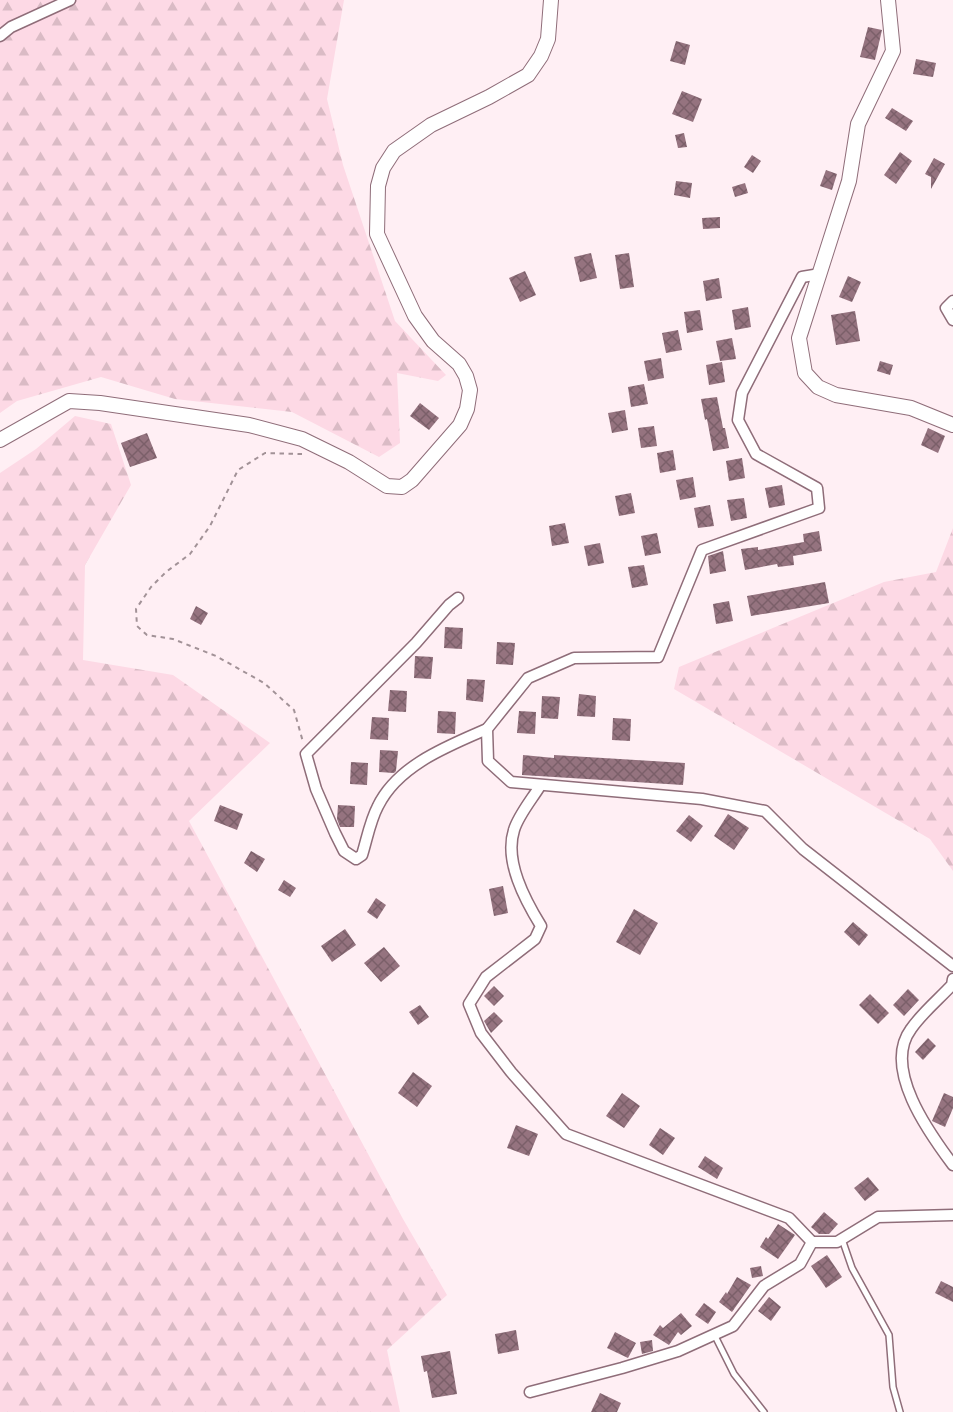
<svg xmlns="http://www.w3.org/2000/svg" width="953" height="1412" viewBox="0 0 953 1412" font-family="Overpass,sans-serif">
<defs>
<pattern id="forest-firs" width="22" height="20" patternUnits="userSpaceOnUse" patternTransform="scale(1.5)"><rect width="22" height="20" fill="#fdd9e5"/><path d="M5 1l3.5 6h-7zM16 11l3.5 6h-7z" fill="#dabbc5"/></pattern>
<pattern id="building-cross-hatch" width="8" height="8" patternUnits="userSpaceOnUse" patternTransform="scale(1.5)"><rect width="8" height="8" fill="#95737f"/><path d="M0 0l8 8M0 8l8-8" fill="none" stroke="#7b5f69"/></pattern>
</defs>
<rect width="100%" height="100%" fill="#ffeff4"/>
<g fill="url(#forest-firs)">
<polygon points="0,0 344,0 327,99 343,165 395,321 446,375 438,381 397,373 400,443 379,457 292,412 175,399 101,377 17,401 0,413"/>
<polygon points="75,416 111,424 131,485 85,565 83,660 173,675 270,743 189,821 403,1219 447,1295 387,1350 400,1412 0,1412 0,473 36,449"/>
<polygon points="953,528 953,871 930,839 674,689 679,667 884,582 936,572"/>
</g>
<g fill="url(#building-cross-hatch)">
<polygon points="868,27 882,30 875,60 860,57"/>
<polygon points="676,41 690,45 685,65 670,61"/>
<polygon points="916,59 936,63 933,77 913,74"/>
<polygon points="682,91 702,99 693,122 672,114"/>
<polygon points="892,108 913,121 906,131 885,118"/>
<polygon points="684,133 687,147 678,148 675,135"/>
<polygon points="900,152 912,161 896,184 884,175"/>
<polygon points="752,155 761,161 753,173 744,167"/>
<polygon points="934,158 945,164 931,189 931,177 925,174"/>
<polygon points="826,170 837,174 832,190 820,186"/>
<polygon points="676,181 692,183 690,198 674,195"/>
<polygon points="745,183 748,193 735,197 732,187"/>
<polygon points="720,217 720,228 703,229 702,218"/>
<polygon points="591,253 597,278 580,282 574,257"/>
<polygon points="629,253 634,287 620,289 615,255"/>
<polygon points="525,271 536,295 520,302 509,278"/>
<polygon points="848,276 861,282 852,302 839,297"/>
<polygon points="719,278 722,298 706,301 703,281"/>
<polygon points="748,307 751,327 735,330 732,310"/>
<polygon points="700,310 703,330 687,333 684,312"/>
<polygon points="855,311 860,341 836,345 831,315"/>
<polygon points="678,330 682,350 666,353 662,333"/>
<polygon points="732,338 736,359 720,361 716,341"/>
<polygon points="661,358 664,378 648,381 644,361"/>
<polygon points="880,361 893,365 890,375 877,371"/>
<polygon points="722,362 725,382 709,385 706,365"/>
<polygon points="644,384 648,404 631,407 628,387"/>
<polygon points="717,397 723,428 725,428 729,448 713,451 707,419 705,420 701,399"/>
<polygon points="420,403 439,418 429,430 410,416"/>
<polygon points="625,410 628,430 612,433 608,413"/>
<polygon points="654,426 657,446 641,448 638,428"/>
<polygon points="928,428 945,436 938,453 921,445"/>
<polygon points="147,433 157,458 130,467 121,443"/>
<polygon points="673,450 676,470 660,473 657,453"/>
<polygon points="742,458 745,478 729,481 726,461"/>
<polygon points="693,477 696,497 680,500 676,480"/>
<polygon points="782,485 785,505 769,508 765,488"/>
<polygon points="631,493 635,513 619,516 615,496"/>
<polygon points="744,498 747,518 731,521 727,500"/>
<polygon points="710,505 714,526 698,528 694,508"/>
<polygon points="565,523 569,543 552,546 549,526"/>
<polygon points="819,531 822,551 793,556 794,565 778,567 777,564 745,570 741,549 758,547 758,550 804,542 803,534"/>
<polygon points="657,533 661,553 645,556 641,536"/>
<polygon points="600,543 604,563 588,566 584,546"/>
<polygon points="723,551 726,571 710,574 708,556"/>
<polygon points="644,565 648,585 632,588 628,567"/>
<polygon points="825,582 829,603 751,616 747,596"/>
<polygon points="729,601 733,621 716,624 713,604"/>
<polygon points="196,606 208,613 201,625 190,619"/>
<polygon points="445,627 463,628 462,649 444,648"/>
<polygon points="497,642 515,643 513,665 496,664"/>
<polygon points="415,656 433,657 431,679 414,678"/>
<polygon points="467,679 485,680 483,702 466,700"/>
<polygon points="390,690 407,691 406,712 388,711"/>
<polygon points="579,694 596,696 595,717 577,716"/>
<polygon points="542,696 560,697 558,719 541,718"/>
<polygon points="438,711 456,712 455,734 437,733"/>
<polygon points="519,711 536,712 535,734 517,733"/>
<polygon points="372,717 389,718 388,740 370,739"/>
<polygon points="613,718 631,719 630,741 612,740"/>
<polygon points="380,750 398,751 396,771 394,773 379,772"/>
<polygon points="523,755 554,758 554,755 685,763 683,785 522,775"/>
<polygon points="351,762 368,763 367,785 350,784"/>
<polygon points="220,805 243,814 237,830 214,821"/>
<polygon points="338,805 355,806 354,827 340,827 337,819"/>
<polygon points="728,814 749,828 734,850 714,836"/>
<polygon points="689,815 703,826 691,842 676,831"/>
<polygon points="251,851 265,859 257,872 244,863"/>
<polygon points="284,880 296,888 290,897 278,890"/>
<polygon points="503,886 508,913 494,916 489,889"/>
<polygon points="376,898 386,905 377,919 367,912"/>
<polygon points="634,909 658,923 640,955 616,942"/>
<polygon points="853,922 868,935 859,946 844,932"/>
<polygon points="345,929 356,945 332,962 321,946"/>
<polygon points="384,947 400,966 381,982 364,963"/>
<polygon points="494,986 504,996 494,1006 484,996"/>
<polygon points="908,989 919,1000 904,1016 893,1005"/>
<polygon points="870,994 889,1013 878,1024 859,1005"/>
<polygon points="420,1005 429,1017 418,1025 409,1012"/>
<polygon points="494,1012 503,1021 491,1033 484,1021"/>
<polygon points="928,1038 936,1046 923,1060 915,1052"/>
<polygon points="413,1072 432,1086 417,1107 398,1093"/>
<polygon points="622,1093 640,1106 624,1128 606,1116"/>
<polygon points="944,1093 953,1097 953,1108 945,1127 932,1121"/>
<polygon points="516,1125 538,1134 529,1156 507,1148"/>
<polygon points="660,1128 675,1138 663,1155 649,1145"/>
<polygon points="705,1156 723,1168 717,1179 698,1167"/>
<polygon points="868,1177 879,1190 865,1201 854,1188"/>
<polygon points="824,1212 838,1224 829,1234 819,1234 811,1227"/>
<polygon points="778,1224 795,1235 778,1259 760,1247 766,1237 768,1239"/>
<polygon points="827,1255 842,1277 826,1288 811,1266"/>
<polygon points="761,1266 763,1276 752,1278 750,1268"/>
<polygon points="737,1277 751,1285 732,1312 719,1302 726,1292 727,1294"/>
<polygon points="941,1281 953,1287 953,1302 935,1293"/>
<polygon points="769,1297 781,1307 771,1321 758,1311"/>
<polygon points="704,1303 716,1312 708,1324 695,1315"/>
<polygon points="681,1313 692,1326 681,1335 678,1332 669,1345 653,1335 660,1325 663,1328"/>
<polygon points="516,1330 519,1350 498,1354 495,1334"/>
<polygon points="615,1332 636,1343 628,1358 607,1348"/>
<polygon points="652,1340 653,1351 642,1354 640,1342"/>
<polygon points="450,1351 457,1394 432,1398 427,1371 424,1372 421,1356"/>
<polygon points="600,1393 621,1403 617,1412 591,1412"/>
</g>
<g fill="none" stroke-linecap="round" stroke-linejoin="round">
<defs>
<g id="service">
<polyline points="842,1239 852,1268 889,1335 893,1387 900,1412"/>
<polyline points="714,1334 734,1374 764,1412"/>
</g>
<g id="minor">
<polyline points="0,36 11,27 70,0"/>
<polyline points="820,274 802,277 742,393 738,420 756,454 817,488 819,508 702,550 658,657 574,658 528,678 487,729 488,761 511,782 702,799 765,811 803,849 953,966"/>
<polyline points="953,301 946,308 953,320"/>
<path d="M458,598l-9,7 -33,38 -110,111 10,35 19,44 9,18 12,8 6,-4c5,-16 8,-34 16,-49 20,-41 70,-60 109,-77"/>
<path d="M540,786c-8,13 -22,30 -26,44 -10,31 11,70 27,96l-6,13 -49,38 -17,27 12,29 30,39 55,62 223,84 23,24"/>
<path d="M953,979l-1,6c-13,14 -30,28 -41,44 -29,39 18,104 42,136"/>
<polyline points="530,1392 622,1368 678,1351 733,1326 764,1286 800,1264 812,1242 837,1242 878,1217 953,1215"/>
</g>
<g id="tertiary">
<polyline points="888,0 893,51 858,124 849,181 799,338 805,373 818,387 836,395 911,408 953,425"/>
<polyline points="0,440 69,401 100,403 249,425 302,439 349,462 387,486 402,487 412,480 460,425 467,409 470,390 466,376 459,364 433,341 415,316 377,234 378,186 383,168 394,151 431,125 489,97 528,75 541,56 548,39 551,0"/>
</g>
</defs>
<use href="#service" stroke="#8f6d79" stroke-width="8"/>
<use href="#minor" stroke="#8f6d79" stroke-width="13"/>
<use href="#tertiary" stroke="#8f6d79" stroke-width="16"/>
<polyline stroke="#a29297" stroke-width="2" stroke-dasharray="4.5 4.5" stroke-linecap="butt" points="302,454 265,453 238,470 210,526 190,554 166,572 151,587 136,609 137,626 147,635 173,639 216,656 264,683 294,710 303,742"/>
<use href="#service" stroke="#fff" stroke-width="5"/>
<use href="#minor" stroke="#fff" stroke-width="10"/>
<use href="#tertiary" stroke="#fff" stroke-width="14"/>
</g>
</svg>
